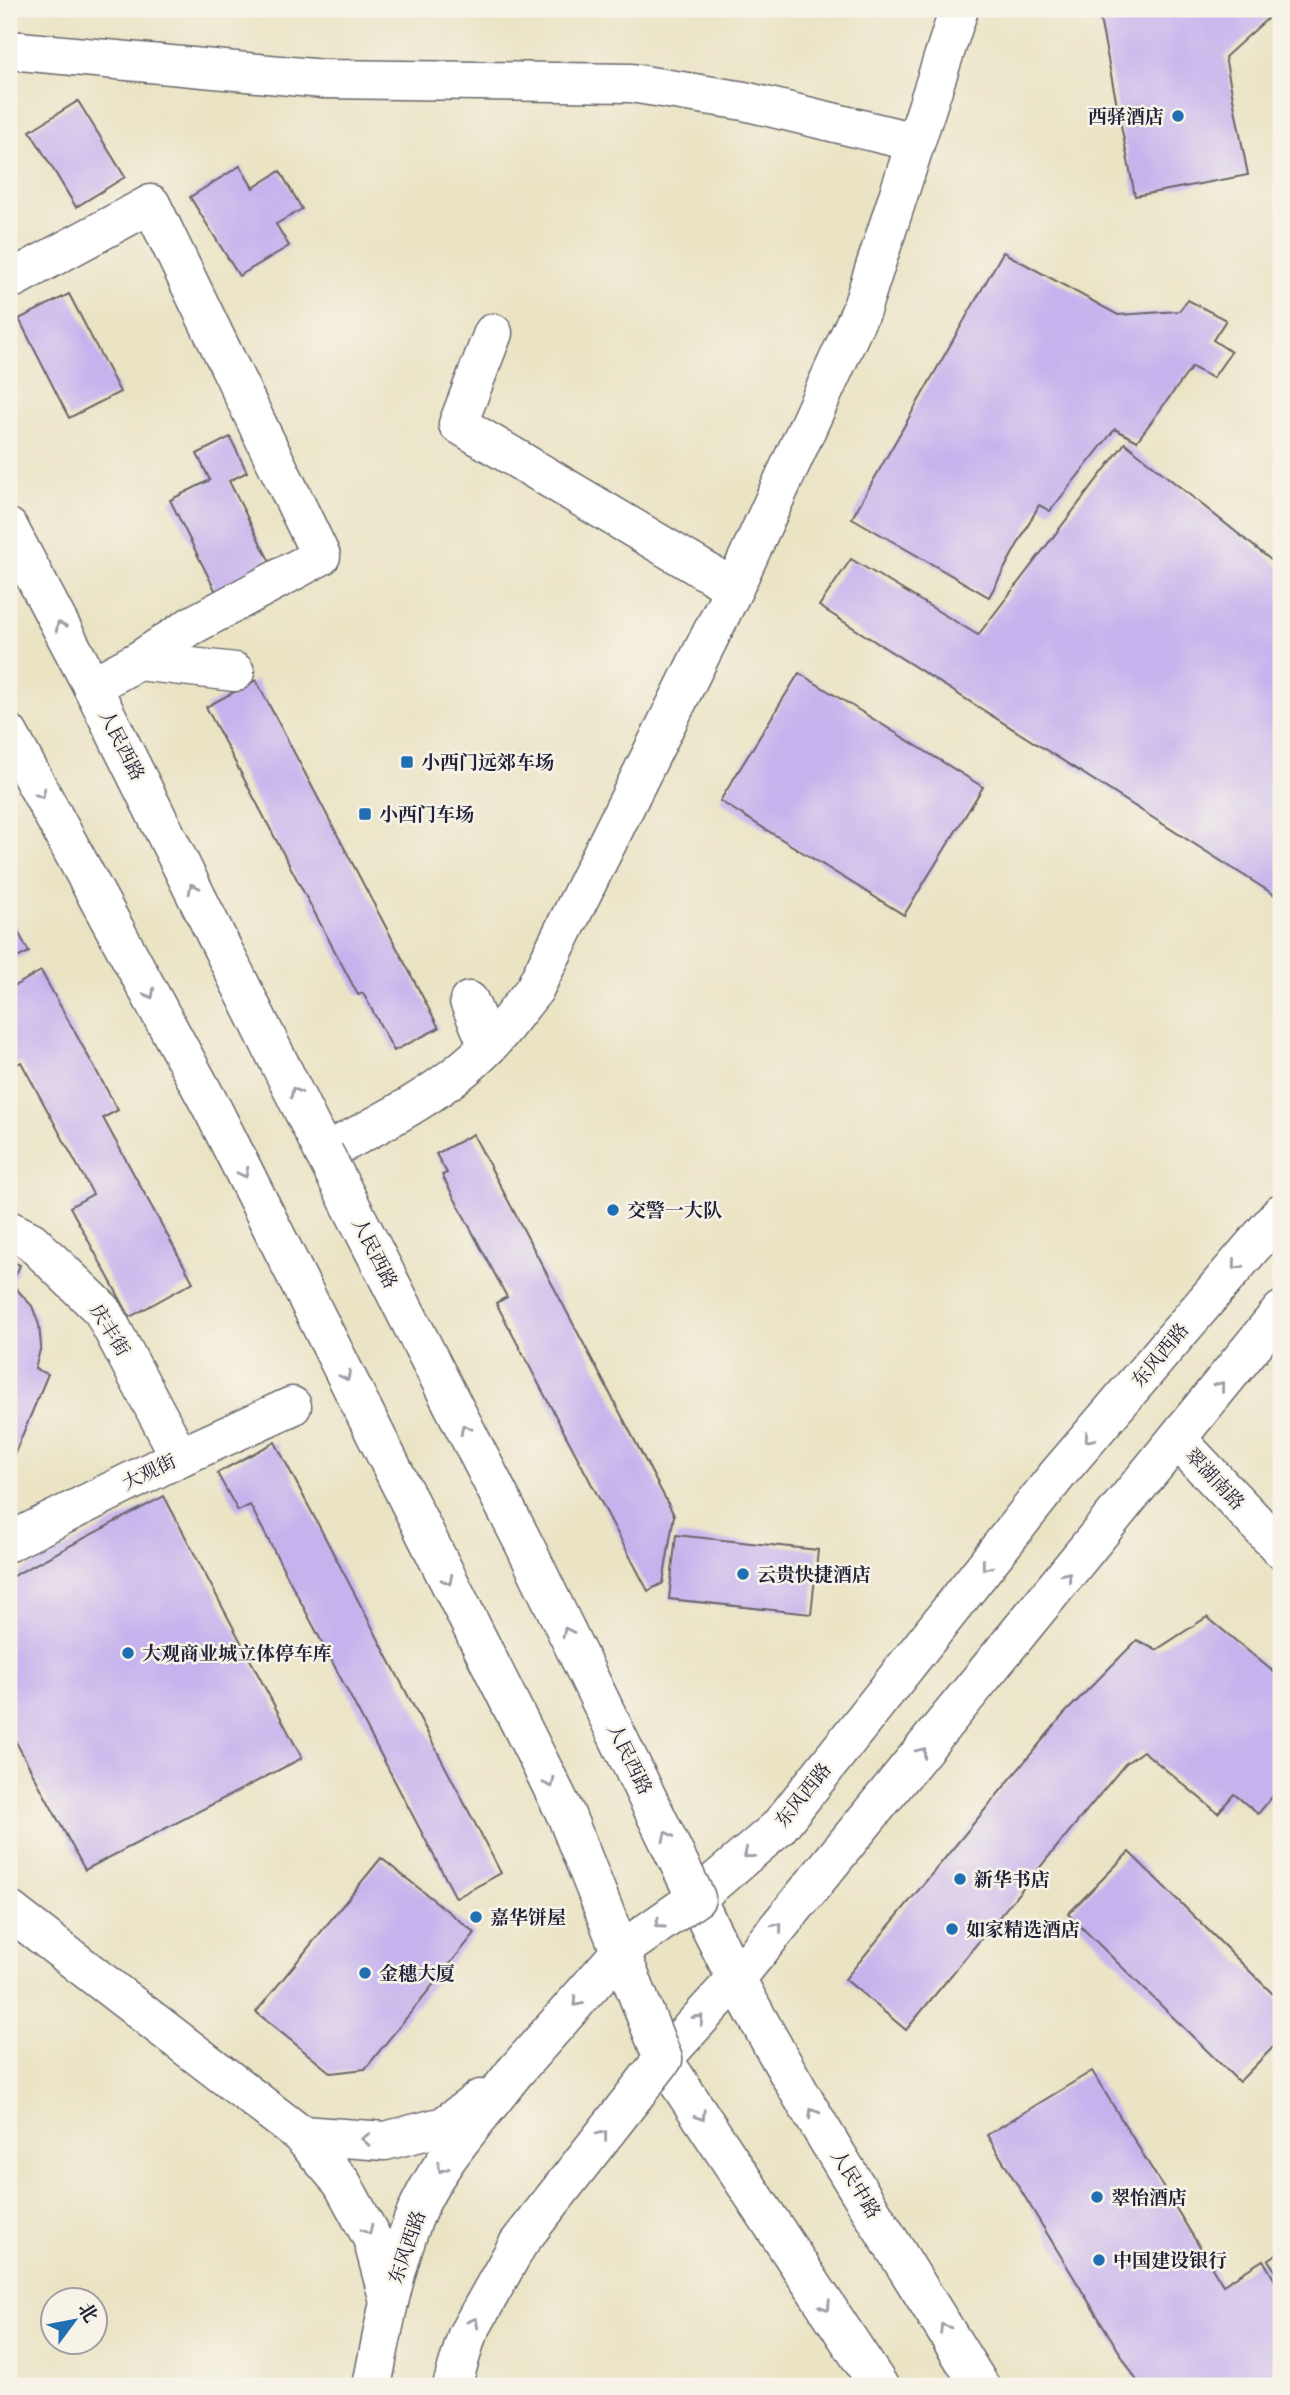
<svg xmlns="http://www.w3.org/2000/svg" width="1290" height="2395" viewBox="0 0 1290 2395" font-family="'IM FELL Great Primer','Noto Serif SC',serif">
<rect width="100%" height="100%" fill="#f7f3e8"/>
<filter id="ink" filterUnits="userSpaceOnUse"><feTurbulence type="fractalNoise" baseFrequency=".0143" numOctaves="2"/><feDisplacementMap in="SourceGraphic" scale="14" xChannelSelector="R" yChannelSelector="G"/><feConvolveMatrix kernelMatrix="1 2 1 2 8 2 1 2 1" color-interpolation-filters="sRGB"/></filter>
<filter id="wash" filterUnits="userSpaceOnUse"><feTurbulence type="fractalNoise" baseFrequency=".00686" numOctaves="4" result="noise"/><feDisplacementMap in="SourceGraphic" scale="28" xChannelSelector="R" yChannelSelector="G"/><feGaussianBlur stdDeviation="1.57" result="paint"/><feColorMatrix in="noise" values="0 0 0 0 0 0 0 0 0 0 0 0 0 0 0 0 0 1.4 0 .05"/><feComposite in="paint" operator="in"/></filter>
<g filter="url(#wash)">
<rect width="100%" height="100%" fill="#eae3c4"/>
<g id="blocks">
<g fill="#c6b3ed">
<polygon points="1098,9 1278,9 1225,57 1248,175 1135,196"/>
<polygon points="78,101 125,177 76,207 30,131"/>
<polygon points="240,166 253,188 280,171 302,209 276,224 289,246 239,276 190,197"/>
<polygon points="1003,252 1118,315 1179,311 1188,300 1226,320 1213,340 1231,352 1213,378 1192,367 1137,441 1115,429 1050,511 1039,505 989,597 852,518"/>
<polygon points="69,294 120,392 69,418 19,319"/>
<polygon points="230,437 247,472 229,481 274,570 219,598 170,500 210,480 197,454"/>
<polygon points="1125,443 1281,568 1281,899 819,606 851,559 978,635"/>
<polygon points="799,673 983,787 904,915 720,801"/>
<polygon points="256,680 439,1028 394,1051 363,993 358,995 206,707"/>
<polygon points="9,915 29,952 9,962"/>
<polygon points="41,971 118,1110 103,1118 193,1282 130,1317 70,1207 93,1194 21,1062 9,1068 9,989"/>
<polygon points="473,1134 674,1515 663,1583 648,1591 496,1303 507,1297 442,1175 447,1173 436,1154"/>
<polygon points="9,1260 20,1265 12,1284 32,1306 39,1325 41,1346 35,1369 48,1374 9,1467"/>
<polygon points="275,1442 501,1873 456,1898 250,1505 238,1511 217,1473"/>
<polygon points="164,1496 302,1758 85,1870 9,1729 9,1578"/>
<polygon points="676,1535 818,1550 811,1614 669,1599"/>
<polygon points="1207,1617 1281,1678 1281,1786 1258,1814 1234,1794 1218,1813 1143,1751 1125,1764 906,2030 845,1979 1064,1714 1137,1640 1156,1650"/>
<polygon points="1129,1852 1281,2002 1281,2039 1239,2082 1068,1914"/>
<polygon points="381,1858 475,1933 365,2069 331,2073 256,2012"/>
<polygon points="1092,2071 1223,2285 1263,2260 1281,2291 1281,2386 1140,2386 987,2135"/>
<polygon points="1281,2251 1281,2279 1268,2260"/>
</g>
</g>
</g>
<g filter="url(#ink)">
<use href="#blocks" fill-opacity="0" stroke="#68666b" stroke-width="2"/>
<g fill="none" stroke-linecap="round" stroke-linejoin="round">
<defs>
<g id="minor">
<polyline points="9,50 323,79 631,83 744,101 915,142"/>
<polyline points="14,278 151,204 321,556 191,626 138,661 92,686"/>
<polyline points="493,333 458,424 734,588"/>
<polyline points="138,661 235,672"/>
<polyline points="469,1001 488,1046"/>
<path d="M324,1153c56,-29 122,-62 166,-109 16,-17 29,-36 44,-54l200,-402 127,-278 98,-301"/>
<polyline points="9,1230 31,1241 102,1310 180,1457"/>
<polyline points="1177,1439 1281,1549"/>
<polyline points="9,1542 180,1457 292,1406"/>
</g>
<g id="major">
<polyline points="9,528 92,686 324,1153"/>
<polyline points="9,734 214,1112"/>
<polyline points="9,1910 301,2135 342,2183 372,2238 389,2301"/>
<polyline points="301,2135 385,2141 444,2126 480,2099"/>
<path d="M372,2386c11,-56 21,-113 41,-166 21,-54 65,-100 100,-146"/>
<polyline points="879,2386 663,2059 735,1980 1281,1311"/>
<path d="M980,2386c-98,-160 -204,-318 -284,-488l82,-70 280,-354 223,-261"/>
</g>
</defs>
<use href="#minor" stroke="#68666b" stroke-width="41"/>
<use href="#major" stroke="#68666b" stroke-width="41"/>
<use href="#minor" stroke="#fff" stroke-width="38"/>
<use href="#major" stroke="#fff" stroke-width="38"/>
<defs>
<g id="major-bridge">
<polyline points="214,1112 566,1815 663,2059 518,2244 467,2335 452,2386"/>
<polyline points="324,1153 525,1546 696,1898 622,1950 513,2074"/>
</g>
</defs>
<use href="#major-bridge" stroke="#68666b" stroke-width="41" stroke-linecap="butt"/>
<use href="#major-bridge" stroke="#fff" stroke-width="38"/>
</g>
<defs><path id="oneway-chevron" d="M-2-3.5L2.5 0L-2 3.5" fill="none" stroke-width="1.6" stroke-linecap="round" stroke-linejoin="round" transform="scale(1.75)"/></defs>
<g stroke="#9c9ca7">
<use href="#oneway-chevron" transform="translate(60 626) rotate(-118)"/>
<use href="#oneway-chevron" transform="translate(41 794) rotate(62)"/>
<use href="#oneway-chevron" transform="translate(193 888) rotate(-117)"/>
<use href="#oneway-chevron" transform="translate(150 994) rotate(62)"/>
<use href="#oneway-chevron" transform="translate(295 1092) rotate(-116)"/>
<use href="#oneway-chevron" transform="translate(244 1173) rotate(63)"/>
<use href="#oneway-chevron" transform="translate(1237 1265) rotate(130)"/>
<use href="#oneway-chevron" transform="translate(346 1376) rotate(63)"/>
<use href="#oneway-chevron" transform="translate(1220 1386) rotate(-51)"/>
<use href="#oneway-chevron" transform="translate(465 1429) rotate(-117)"/>
<use href="#oneway-chevron" transform="translate(1089 1438) rotate(131)"/>
<use href="#oneway-chevron" transform="translate(986 1566) rotate(128)"/>
<use href="#oneway-chevron" transform="translate(1067 1576) rotate(-51)"/>
<use href="#oneway-chevron" transform="translate(448 1580) rotate(63)"/>
<use href="#oneway-chevron" transform="translate(567 1632) rotate(-116)"/>
<use href="#oneway-chevron" transform="translate(922 1752) rotate(-51)"/>
<use href="#oneway-chevron" transform="translate(550 1783) rotate(63)"/>
<use href="#oneway-chevron" transform="translate(667 1836) rotate(-116)"/>
<use href="#oneway-chevron" transform="translate(748 1854) rotate(139)"/>
<use href="#oneway-chevron" transform="translate(659 1924) rotate(145)"/>
<use href="#oneway-chevron" transform="translate(778 1927) rotate(-51)"/>
<use href="#oneway-chevron" transform="translate(577 2002) rotate(131)"/>
<use href="#oneway-chevron" transform="translate(699 2019) rotate(-48)"/>
<use href="#oneway-chevron" transform="translate(813 2113) rotate(-121)"/>
<use href="#oneway-chevron" transform="translate(701 2116) rotate(57)"/>
<use href="#oneway-chevron" transform="translate(603 2135) rotate(-52)"/>
<use href="#oneway-chevron" transform="translate(366 2139) rotate(-176)"/>
<use href="#oneway-chevron" transform="translate(442 2168) rotate(123)"/>
<use href="#oneway-chevron" transform="translate(368 2230) rotate(63)"/>
<use href="#oneway-chevron" transform="translate(826 2306) rotate(57)"/>
<use href="#oneway-chevron" transform="translate(474 2322) rotate(-61)"/>
<use href="#oneway-chevron" transform="translate(944 2328) rotate(-121)"/>
</g>
</g>
<g fill="#1f6fb2" stroke="#f7f3e8" stroke-width="2.5">
<circle cx="1178" cy="116" r="7"/>
<rect x="400" y="755" width="14" height="14" rx="3.5"/>
<rect x="358" y="807" width="14" height="14" rx="3.5"/>
<circle cx="613" cy="1210" r="7"/>
<circle cx="743" cy="1574" r="7"/>
<circle cx="128" cy="1653" r="7"/>
<circle cx="960" cy="1879" r="7"/>
<circle cx="476" cy="1917" r="7"/>
<circle cx="952" cy="1929" r="7"/>
<circle cx="365" cy="1973" r="7"/>
<circle cx="1097" cy="2197" r="7"/>
<circle cx="1099" cy="2260" r="7"/>
</g>
<g text-anchor="middle" dominant-baseline="central" stroke-width="5" stroke-linejoin="round" paint-order="stroke">
<g font-size="19" font-weight="bold" fill="#22223b" stroke="#f7f3e8" text-anchor="start">
<text x="1164" y="116" text-anchor="end">西驿酒店</text>
<text x="421" y="762">小西门远郊车场</text>
<text x="379" y="814">小西门车场</text>
<text x="627" y="1210">交警一大队</text>
<text x="757" y="1574">云贵快捷酒店</text>
<text x="142" y="1653">大观商业城立体停车库</text>
<text x="974" y="1879">新华书店</text>
<text x="490" y="1917">嘉华饼屋</text>
<text x="966" y="1929">如家精选酒店</text>
<text x="379" y="1973">金穗大厦</text>
<text x="1111" y="2197">翠怡酒店</text>
<text x="1113" y="2260">中国建设银行</text>
</g>
<g font-size="19" fill="#22223b" stroke="#f7f3e8">
<text transform="translate(122 745) rotate(63)">人民西路</text>
<text transform="translate(375 1253) rotate(63)">人民西路</text>
<text transform="translate(110 1330) rotate(58)">庆丰街</text>
<text transform="translate(1160 1355) rotate(-50)">东风西路</text>
<text transform="translate(149 1472) rotate(-26)">大观街</text>
<text transform="translate(1215 1479) rotate(47)">翠湖南路</text>
<text transform="translate(630 1759) rotate(64)">人民西路</text>
<text transform="translate(803 1795) rotate(-51)">东风西路</text>
<text transform="translate(856 2184) rotate(59)">人民中路</text>
<text transform="translate(407 2247) rotate(-71)">东风西路</text>
</g>
</g>
<rect width="1290" height="2395" fill="none" stroke="#f7f3e8" stroke-width="35"/>
<g transform="translate(74 2321) rotate(58)"><circle r="33" fill="#f7f3e8" stroke="#a29fa3" stroke-width="2"/>
<path d="M0-5L12 26L0 18L-12 26Z" fill="#1f6fb2"/>
<text y="-10" font-size="19" font-weight="bold" text-anchor="middle" fill="#22223b">北</text>
</g>
</svg>
